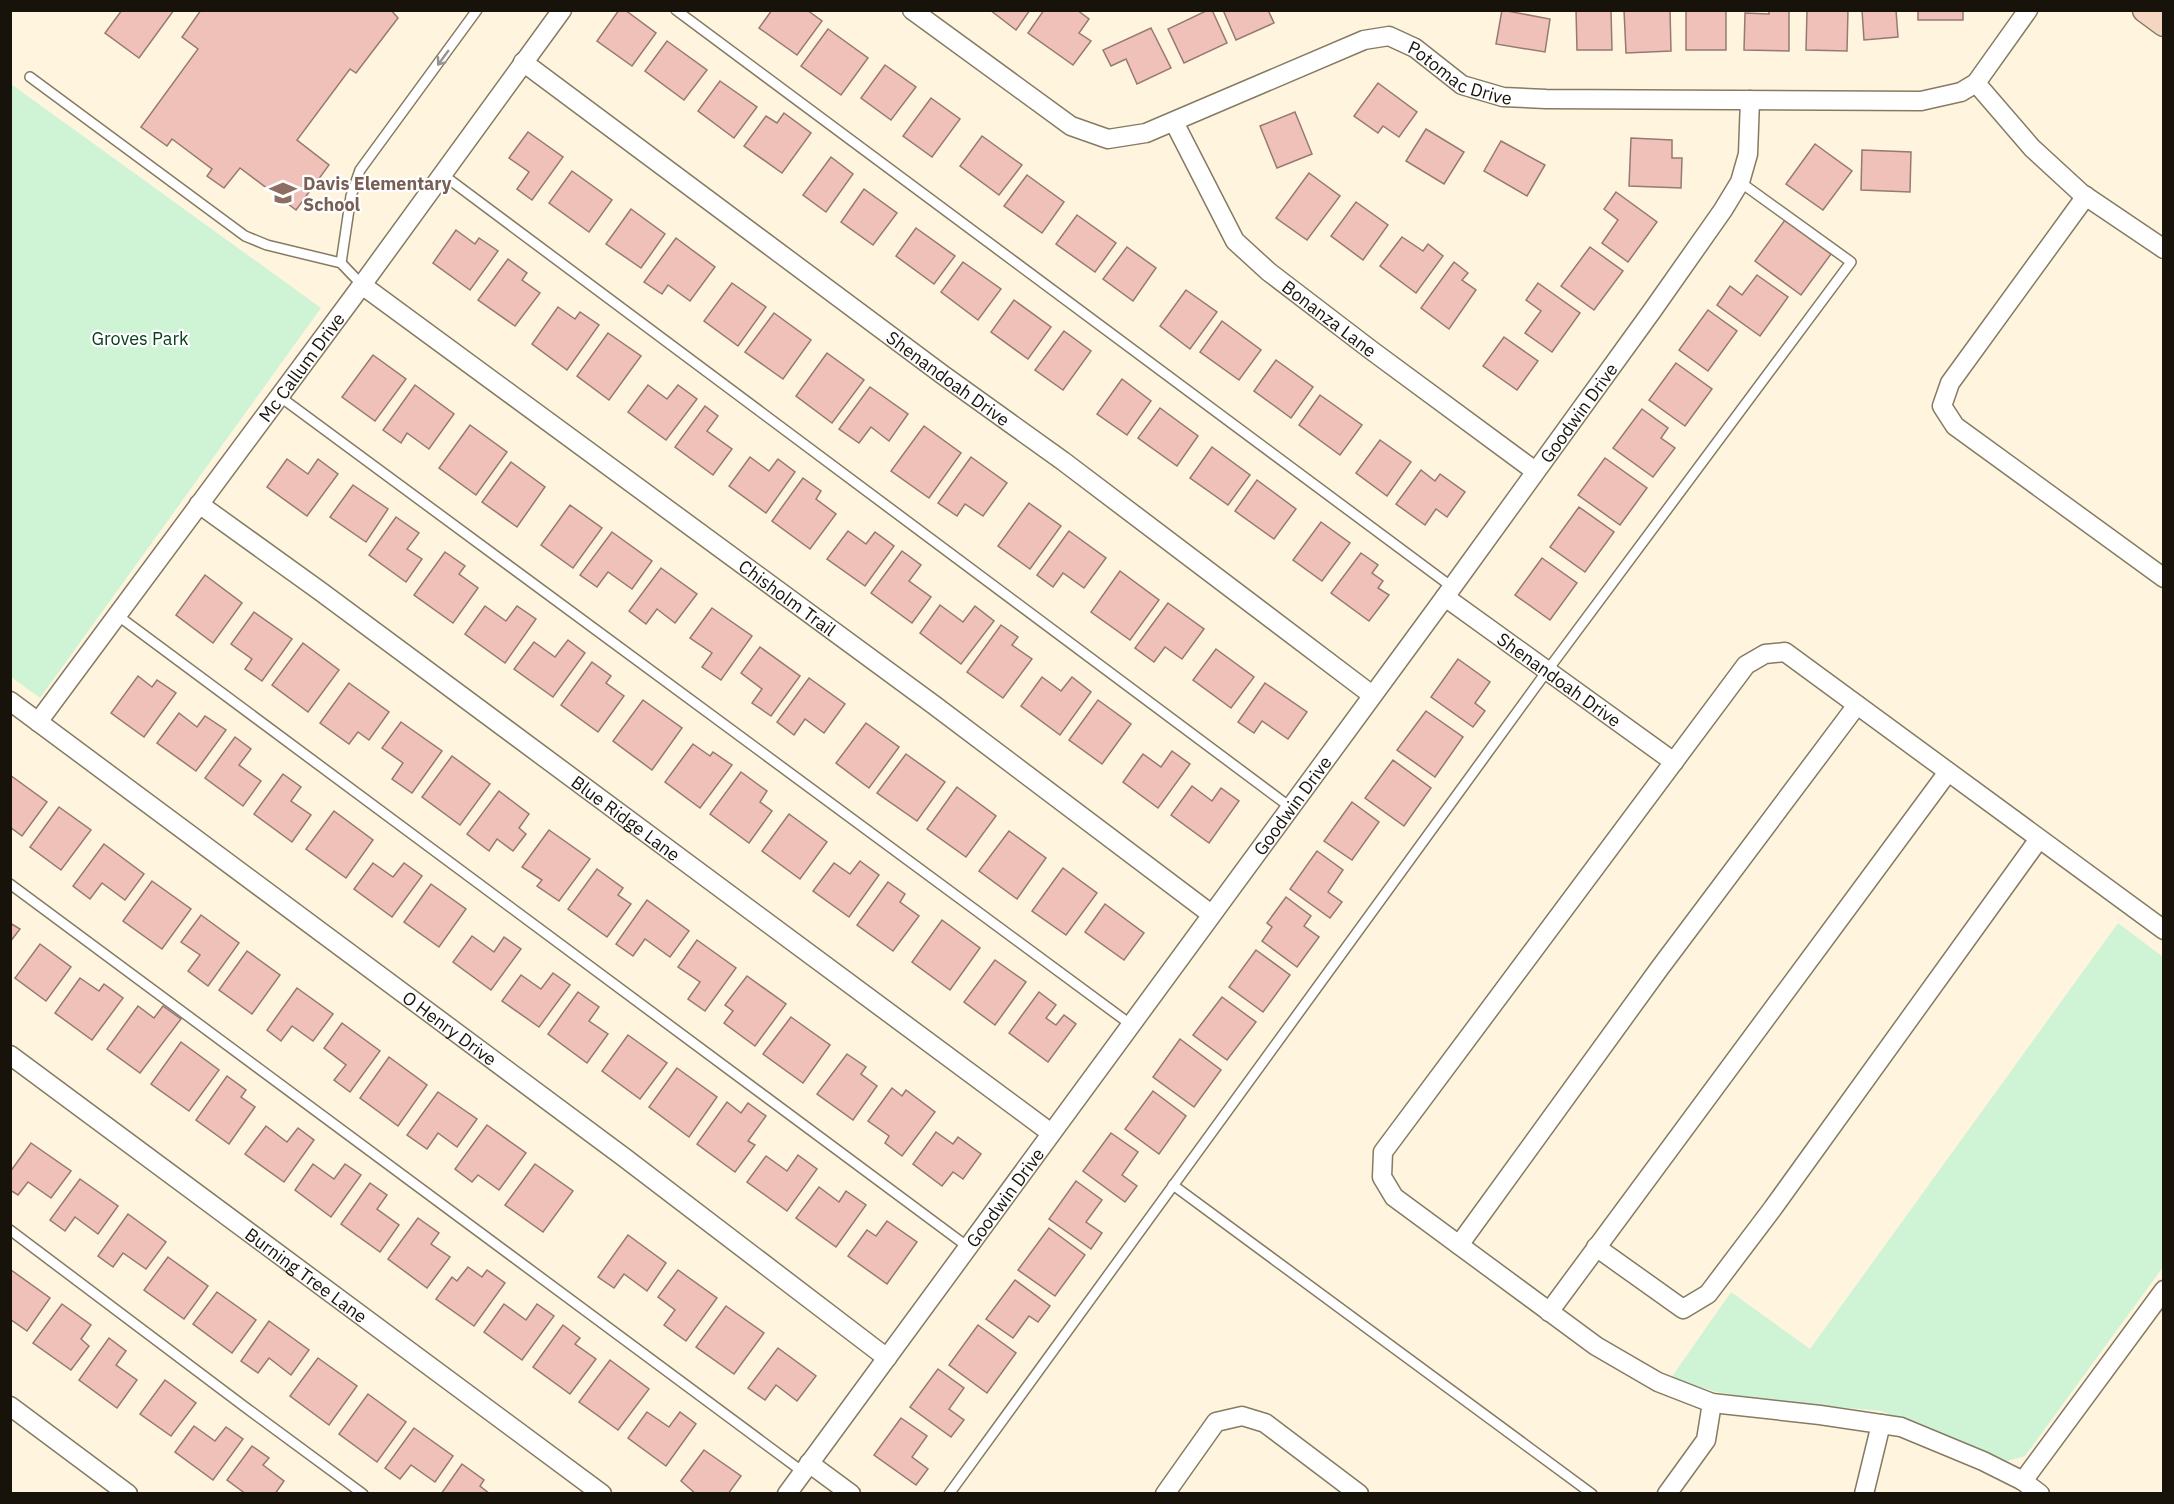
<svg xmlns="http://www.w3.org/2000/svg" width="2174" height="1504" viewBox="0 0 2174 1504" font-family="'IBM Plex Sans',sans-serif">
<rect width="100%" height="100%" fill="#fff5df"/>
<g fill="#cff3d5">
<polygon points="11,84 321,308 40,698 11,677"/>
<polygon points="2118,923 2163,957 2163,1267 2025,1456 2004,1462 1881,1411 1773,1401 1717,1392 1671,1378 1731,1292 1810,1349"/>
</g>
<g fill="#f0c1b8" stroke="#977974" stroke-width="1.5">
<polygon points="122,10 174,10 139,58 105,33"/>
<polygon points="201,10 391,10 398,18 356,73 350,69 297,140 329,165 296,210 240,168 224,188 207,176 212,169 172,139 167,146 141,127 198,49 182,37"/>
<polygon points="619,10 625,10 656,33 632,66 597,41"/>
<polygon points="772,10 807,10 822,21 797,55 759,28"/>
<polygon points="990,10 1030,10 1016,30"/>
<polygon points="1044,10 1077,10 1089,19 1079,33 1091,41 1073,65 1028,33"/>
<polygon points="1208,10 1212,10 1227,43 1184,63 1168,29"/>
<polygon points="1223,10 1268,10 1274,23 1236,40"/>
<polygon points="1502,10 1550,19 1545,52 1496,44"/>
<polygon points="1576,10 1611,10 1612,50 1577,50"/>
<polygon points="1624,10 1670,10 1671,51 1626,53"/>
<rect x="1686" y="10" width="40" height="40"/>
<polygon points="1769,10 1789,10 1789,51 1744,50 1745,13 1769,14"/>
<polygon points="1807,10 1848,10 1847,51 1806,50"/>
<polygon points="1862,10 1896,10 1898,37 1864,40"/>
<rect x="1918" y="10" width="45" height="10"/>
<polygon points="1151,28 1171,68 1137,84 1126,59 1111,66 1103,50"/>
<polygon points="828,29 868,58 841,95 801,66"/>
<polygon points="667,41 707,70 684,100 645,71"/>
<polygon points="885,65 916,87 891,120 861,98"/>
<polygon points="720,81 757,107 734,138 698,111"/>
<polygon points="1378,83 1417,112 1399,137 1383,126 1378,133 1354,116"/>
<polygon points="931,98 960,119 932,157 903,136"/>
<polygon points="1295,112 1312,154 1277,168 1260,126"/>
<polygon points="784,113 811,133 782,173 744,146 766,116 777,123"/>
<polygon points="1426,129 1464,152 1444,184 1406,161"/>
<polygon points="528,132 563,157 532,200 517,189 529,172 509,158"/>
<polygon points="982,136 1022,165 999,195 960,166"/>
<polygon points="1631,138 1672,140 1672,158 1682,158 1681,188 1629,186"/>
<polygon points="1501,141 1545,165 1527,196 1484,171"/>
<polygon points="1815,144 1852,171 1823,210 1786,184"/>
<polygon points="1862,150 1911,152 1910,192 1861,190"/>
<polygon points="831,157 853,174 826,212 803,195"/>
<polygon points="572,171 612,200 589,232 549,203"/>
<polygon points="1309,173 1340,196 1307,240 1276,218"/>
<polygon points="1027,175 1064,202 1042,233 1004,206"/>
<polygon points="864,189 897,213 873,245 841,222"/>
<polygon points="1616,192 1657,222 1628,262 1602,243 1618,220 1604,209"/>
<polygon points="1356,202 1388,225 1363,260 1331,236"/>
<polygon points="631,209 665,234 641,268 606,244"/>
<polygon points="1077,215 1116,243 1095,272 1056,244"/>
<polygon points="1785,220 1831,254 1801,295 1755,261"/>
<polygon points="916,228 955,256 934,284 896,256"/>
<polygon points="456,230 475,244 479,238 498,251 470,290 433,263"/>
<polygon points="1402,237 1423,251 1428,244 1443,256 1416,293 1380,266"/>
<polygon points="676,238 715,267 690,301 668,285 662,294 644,282"/>
<polygon points="1127,247 1156,268 1133,301 1103,279"/>
<polygon points="1590,247 1623,271 1594,310 1561,286"/>
<polygon points="508,259 527,273 522,280 540,293 515,326 478,300"/>
<polygon points="963,262 1001,289 978,320 941,292"/>
<polygon points="1454,262 1468,273 1462,280 1476,290 1449,329 1421,308"/>
<polygon points="1757,275 1788,297 1760,336 1717,305 1730,286 1742,295"/>
<polygon points="732,283 766,307 738,346 704,321"/>
<polygon points="1538,283 1580,313 1552,352 1525,333 1541,311 1526,300"/>
<polygon points="1186,290 1217,312 1190,349 1160,326"/>
<polygon points="1014,300 1051,327 1028,359 991,332"/>
<polygon points="558,307 575,319 580,312 599,325 567,370 532,344"/>
<polygon points="1708,310 1737,331 1708,371 1679,350"/>
<polygon points="774,313 811,340 783,379 745,352"/>
<polygon points="1222,321 1261,350 1239,380 1200,352"/>
<polygon points="1064,331 1091,351 1063,390 1035,370"/>
<polygon points="608,333 641,356 609,400 577,376"/>
<polygon points="1504,337 1538,361 1517,390 1483,366"/>
<polygon points="827,353 864,380 832,423 796,396"/>
<polygon points="373,355 406,379 375,421 342,397"/>
<polygon points="1276,360 1313,387 1291,418 1254,391"/>
<polygon points="1676,363 1712,389 1685,426 1649,400"/>
<polygon points="1122,379 1151,401 1127,435 1097,414"/>
<polygon points="415,385 454,414 429,449 407,433 401,443 383,430"/>
<polygon points="648,385 667,399 678,385 697,399 666,440 628,412"/>
<polygon points="870,387 908,414 889,441 871,427 859,443 839,429"/>
<polygon points="1320,395 1362,425 1340,455 1299,425"/>
<polygon points="705,406 718,416 707,431 732,449 713,475 675,447"/>
<polygon points="1160,408 1198,436 1177,466 1138,438"/>
<polygon points="1642,409 1668,428 1661,438 1675,448 1653,477 1613,448"/>
<polygon points="470,425 507,452 476,495 439,468"/>
<polygon points="924,426 961,453 929,498 891,471"/>
<polygon points="1380,440 1411,462 1387,496 1356,473"/>
<polygon points="1212,447 1250,475 1228,505 1190,478"/>
<polygon points="750,457 769,471 778,459 795,472 766,513 729,486"/>
<polygon points="971,457 1007,483 983,516 965,504 957,516 938,503"/>
<polygon points="1605,458 1647,488 1620,525 1578,495"/>
<polygon points="287,459 308,474 318,459 338,474 307,516 267,487"/>
<polygon points="511,462 545,487 517,527 482,502"/>
<polygon points="1421,470 1435,481 1440,474 1465,492 1447,517 1436,509 1425,525 1396,504"/>
<polygon points="803,478 821,491 816,499 836,514 810,549 772,521"/>
<polygon points="1257,480 1296,509 1274,539 1235,511"/>
<polygon points="353,485 388,509 366,542 330,517"/>
<polygon points="1029,503 1061,526 1030,569 998,546"/>
<polygon points="570,505 602,528 573,568 541,545"/>
<polygon points="1579,507 1614,532 1585,572 1550,547"/>
<polygon points="396,517 419,533 407,549 422,559 406,582 369,555"/>
<polygon points="1321,522 1350,543 1322,581 1293,560"/>
<polygon points="848,531 866,544 875,532 894,546 865,586 827,559"/>
<polygon points="1069,531 1106,558 1084,588 1063,573 1053,587 1037,575"/>
<polygon points="612,532 652,561 632,589 608,572 597,587 580,575"/>
<polygon points="902,551 921,565 909,581 931,597 912,623 871,593"/>
<polygon points="445,552 465,566 459,574 478,588 453,623 414,595"/>
<polygon points="1361,553 1378,565 1372,573 1383,581 1378,588 1389,595 1369,621 1331,593"/>
<polygon points="1542,558 1577,583 1550,620 1515,595"/>
<polygon points="661,568 697,594 675,623 657,609 646,624 629,611"/>
<polygon points="1120,571 1159,600 1130,640 1091,612"/>
<polygon points="205,575 242,603 213,643 176,615"/>
<polygon points="1168,603 1204,629 1182,659 1165,647 1154,662 1135,648"/>
<polygon points="940,605 963,622 975,606 994,621 961,664 920,633"/>
<polygon points="485,606 506,621 517,606 536,619 505,663 465,634"/>
<polygon points="712,608 752,636 721,680 702,667 712,653 690,638"/>
<polygon points="254,612 292,639 262,681 245,669 252,659 231,644"/>
<polygon points="1001,625 1018,637 1012,645 1032,659 1003,698 967,672"/>
<polygon points="568,640 585,653 553,697 514,669 534,642 555,657"/>
<polygon points="303,643 339,670 308,712 272,685"/>
<polygon points="760,647 800,676 771,716 752,703 762,689 741,673"/>
<polygon points="1216,649 1254,677 1231,708 1193,680"/>
<polygon points="1458,659 1490,682 1475,703 1485,711 1473,727 1431,697"/>
<polygon points="592,662 611,676 606,683 624,696 598,732 561,705"/>
<polygon points="138,676 152,687 157,680 176,693 144,737 111,713"/>
<polygon points="1042,677 1061,691 1072,677 1091,692 1060,735 1021,706"/>
<polygon points="809,678 845,704 824,733 805,719 794,735 777,722"/>
<polygon points="349,683 389,712 369,740 358,732 349,744 320,723"/>
<polygon points="1265,683 1307,712 1288,739 1262,721 1254,733 1238,722"/>
<polygon points="643,700 682,728 652,770 613,741"/>
<polygon points="1098,700 1131,724 1102,764 1069,740"/>
<polygon points="1426,711 1463,737 1435,777 1397,750"/>
<polygon points="179,713 197,727 205,716 226,730 196,771 157,743"/>
<polygon points="401,722 442,751 412,793 392,779 403,763 382,748"/>
<polygon points="866,723 899,747 869,788 836,763"/>
<polygon points="235,737 251,749 239,765 261,781 243,806 205,778"/>
<polygon points="693,744 710,756 713,752 732,765 700,808 665,782"/>
<polygon points="1172,751 1190,764 1158,808 1123,782 1143,754 1161,767"/>
<polygon points="906,754 945,782 917,821 877,793"/>
<polygon points="452,756 490,784 460,825 422,797"/>
<polygon points="1393,760 1431,788 1404,826 1365,798"/>
<polygon points="741,772 767,791 760,802 772,811 749,843 710,814"/>
<polygon points="283,774 301,787 291,801 311,815 292,842 254,814"/>
<polygon points="10,775 47,802 22,836 10,827"/>
<polygon points="1192,786 1212,801 1221,788 1239,801 1209,843 1171,815"/>
<polygon points="957,787 996,816 966,857 927,829"/>
<polygon points="499,791 529,814 519,828 526,834 513,851 497,839 489,851 467,834"/>
<polygon points="1352,802 1379,822 1352,860 1324,841"/>
<polygon points="59,807 91,830 61,870 30,847"/>
<polygon points="334,811 373,840 346,878 306,849"/>
<polygon points="789,814 827,842 800,879 762,851"/>
<polygon points="549,830 590,859 559,901 537,886 542,880 522,867"/>
<polygon points="1009,831 1046,858 1017,899 979,871"/>
<polygon points="104,844 144,874 125,900 102,883 90,899 73,886"/>
<polygon points="1317,851 1343,870 1328,892 1342,902 1330,918 1290,889"/>
<polygon points="860,861 879,875 849,917 813,891 834,863 850,874"/>
<polygon points="373,863 393,877 404,863 422,876 392,917 354,889"/>
<polygon points="1063,868 1097,893 1066,935 1032,911"/>
<polygon points="597,869 623,888 618,895 631,904 607,937 568,909"/>
<polygon points="152,881 191,909 162,949 123,921"/>
<polygon points="888,882 905,894 900,902 919,916 893,951 857,925"/>
<polygon points="431,884 466,909 439,947 404,922"/>
<polygon points="1286,897 1311,916 1304,926 1319,937 1297,967 1262,941 1272,927 1267,923"/>
<polygon points="647,900 689,931 670,957 645,939 633,956 616,944"/>
<polygon points="1105,904 1144,933 1124,960 1085,932"/>
<polygon points="201,915 239,943 208,986 188,971 200,955 181,942"/>
<polygon points="942,920 980,948 950,990 912,962"/>
<polygon points="10,923 20,929 10,942"/>
<polygon points="472,936 494,952 504,937 521,949 491,990 453,962"/>
<polygon points="697,940 736,968 705,1011 688,999 700,982 678,967"/>
<polygon points="40,944 71,967 46,1001 15,978"/>
<polygon points="1256,950 1290,975 1263,1012 1229,987"/>
<polygon points="247,951 280,975 252,1014 219,990"/>
<polygon points="995,960 1026,982 995,1025 964,1002"/>
<polygon points="553,973 570,985 539,1027 502,1001 521,975 541,989"/>
<polygon points="747,976 786,1004 755,1046 724,1023 733,1011 725,1005"/>
<polygon points="80,978 99,991 104,984 123,998 92,1040 55,1013"/>
<polygon points="297,988 333,1014 313,1041 292,1026 281,1041 267,1030"/>
<polygon points="578,992 599,1007 589,1021 608,1034 587,1063 548,1034"/>
<polygon points="1039,992 1056,1005 1046,1018 1056,1025 1064,1015 1076,1024 1048,1062 1009,1033"/>
<polygon points="1222,997 1256,1022 1227,1060 1193,1035"/>
<polygon points="138,1006 154,1018 163,1006 181,1019 140,1073 107,1049"/>
<polygon points="791,1017 830,1045 803,1083 763,1054"/>
<polygon points="342,1023 380,1051 350,1092 334,1080 346,1065 324,1048"/>
<polygon points="628,1035 667,1063 640,1099 602,1071"/>
<polygon points="1180,1039 1221,1070 1194,1107 1153,1077"/>
<polygon points="181,1042 219,1070 189,1111 151,1084"/>
<polygon points="847,1054 866,1067 861,1074 877,1086 853,1120 817,1094"/>
<polygon points="389,1057 427,1085 398,1126 360,1098"/>
<polygon points="677,1068 717,1097 689,1137 649,1107"/>
<polygon points="227,1076 246,1090 241,1097 255,1107 229,1144 196,1120"/>
<polygon points="892,1088 902,1096 906,1090 935,1112 902,1156 885,1143 889,1136 868,1121"/>
<polygon points="1153,1091 1186,1116 1159,1154 1125,1129"/>
<polygon points="438,1092 477,1119 457,1147 438,1133 427,1149 407,1135"/>
<polygon points="727,1102 741,1113 748,1103 766,1116 748,1141 755,1145 735,1172 697,1144"/>
<polygon points="487,1125 526,1153 499,1190 478,1175 472,1182 455,1169"/>
<polygon points="266,1126 287,1142 298,1128 314,1140 284,1182 245,1154"/>
<polygon points="936,1132 953,1144 958,1137 981,1154 963,1179 953,1172 942,1186 913,1164"/>
<polygon points="1111,1133 1138,1152 1122,1175 1137,1186 1125,1202 1083,1171"/>
<polygon points="31,1143 71,1171 51,1198 28,1182 18,1195 10,1190 10,1172"/>
<polygon points="798,1155 817,1169 787,1211 747,1182 766,1156 787,1171"/>
<polygon points="313,1164 334,1179 345,1164 361,1175 331,1217 295,1190"/>
<polygon points="535,1164 573,1191 543,1232 505,1205"/>
<polygon points="80,1179 118,1206 98,1234 75,1217 65,1231 50,1220"/>
<polygon points="1076,1181 1102,1200 1086,1222 1102,1233 1091,1249 1049,1219"/>
<polygon points="370,1183 387,1195 377,1209 399,1225 380,1252 341,1224"/>
<polygon points="819,1187 839,1202 846,1191 866,1205 836,1247 796,1218"/>
<polygon points="128,1214 166,1242 146,1269 123,1253 113,1267 98,1256"/>
<polygon points="418,1218 439,1233 431,1244 450,1257 427,1288 388,1259"/>
<polygon points="887,1221 917,1242 887,1284 848,1256 867,1230 876,1236"/>
<polygon points="1049,1228 1085,1255 1055,1296 1018,1270"/>
<polygon points="628,1235 666,1263 647,1291 624,1274 614,1288 598,1277"/>
<polygon points="168,1257 208,1286 184,1319 144,1290"/>
<polygon points="468,1267 482,1277 487,1270 505,1283 474,1326 436,1299 452,1277 457,1281"/>
<polygon points="11,1270 50,1298 27,1331 10,1319"/>
<polygon points="678,1270 717,1298 686,1341 664,1325 675,1310 658,1297"/>
<polygon points="1015,1280 1050,1306 1038,1322 1029,1316 1013,1338 986,1319"/>
<polygon points="217,1292 256,1320 232,1353 193,1324"/>
<polygon points="62,1304 91,1325 81,1339 89,1346 71,1370 33,1343"/>
<polygon points="504,1304 526,1320 537,1304 554,1316 522,1360 484,1332"/>
<polygon points="726,1306 764,1333 734,1374 696,1347"/>
<polygon points="269,1321 309,1350 291,1375 269,1358 258,1373 241,1361"/>
<polygon points="563,1325 580,1338 575,1344 596,1359 570,1394 533,1367"/>
<polygon points="978,1325 1016,1353 987,1393 949,1365"/>
<polygon points="109,1338 126,1351 116,1365 137,1380 117,1408 79,1380"/>
<polygon points="778,1348 816,1376 797,1401 776,1385 765,1400 748,1388"/>
<polygon points="318,1358 357,1386 329,1425 290,1396"/>
<polygon points="610,1360 649,1389 618,1430 579,1402"/>
<polygon points="938,1369 964,1388 949,1409 964,1420 951,1437 910,1407"/>
<polygon points="165,1380 196,1403 171,1436 140,1414"/>
<polygon points="368,1394 406,1422 377,1462 339,1434"/>
<polygon points="647,1412 669,1427 680,1412 696,1424 666,1466 628,1438"/>
<polygon points="901,1418 927,1436 912,1457 928,1469 916,1485 874,1455"/>
<polygon points="194,1426 215,1441 226,1427 243,1439 213,1480 175,1452"/>
<polygon points="414,1428 453,1456 435,1482 411,1465 400,1479 385,1468"/>
<polygon points="252,1446 269,1458 263,1465 284,1481 275,1494 246,1494 227,1480"/>
<polygon points="704,1450 741,1476 728,1494 696,1494 681,1481"/>
<polygon points="462,1464 484,1480 480,1486 490,1494 441,1494"/>
</g>
<g fill="none" stroke-linecap="round" stroke-linejoin="round">
<defs>
<g id="lane">
<polyline points="676,10 1452,587"/>
<polyline points="30,77 245,236 267,245 341,263 362,285"/>
<polyline points="442,174 1290,807"/>
<polyline points="341,263 351,196 360,170 477,10"/>
<polyline points="279,396 1130,1024"/>
<polyline points="117,615 968,1247"/>
<polyline points="10,884 803,1472"/>
<polyline points="1173,1185 1592,1494"/>
<polyline points="10,1230 245,1407 363,1494"/>
<polyline points="949,1494 1547,671 1851,262 1740,182"/>
</g>
<g id="street">
<path id="s1" d="M912,10l159,116 37,13 38,-6 218,-93 25,-4 26,12 47,37 41,12 43,2 375,2 40,-9 15,-9 52,-73"/>
<path id="s2" d="M523,62l420,313 120,86 309,234"/>
<polyline points="1976,83 2032,148 2081,193 2164,249"/>
<path id="s3" d="M1174,122l61,119 34,31 102,78 164,121"/>
<polyline points="2086,196 1950,383 1942,406 1955,426 2164,578"/>
<path id="s4" d="M362,285l572,420 277,209"/>
<path id="s5" d="M199,504l121,87 731,542"/>
<path id="s6" d="M1445,597l229,165"/>
<path id="s7" d="M10,701l615,457 262,200"/>
<path id="s8" d="M38,722l324,-437 200,-275"/>
<path id="s9" d="M10,1055l592,439"/>
<polyline points="1459,1245 1659,969 1857,705"/>
<polyline points="1596,1247 1683,1309 1708,1294 1773,1208 2039,839"/>
<polyline points="1549,1312 1948,772"/>
<polyline points="10,1406 128,1494"/>
<polyline points="809,1463 851,1494"/>
<polyline points="2023,1481 2164,1290"/>
<path id="s10" d="M787,1494l658,-897 207,-286 71,-101 17,-28 8,-28 2,-54"/>
<polyline points="1165,1494 1216,1422 1242,1416 1265,1423 1359,1494"/>
<polyline points="1667,1494 1706,1440 1712,1403"/>
<polyline points="1864,1494 1881,1424"/>
<polyline points="2040,1494 2023,1481 1983,1461 1901,1427 1820,1415 1712,1403 1658,1382 1596,1346 1394,1197 1382,1177 1383,1152 1746,665 1765,654 1785,652 2164,930"/>
</g>
<polyline id="secondary" points="2145,10 2164,24"/>
</defs>
<use href="#lane" stroke="#857b62" stroke-width="12"/>
<use href="#street" stroke="#857b62" stroke-width="21"/>
<use href="#secondary" stroke="#857b62" stroke-width="27"/>
<use href="#lane" stroke="#fff" stroke-width="9"/>
<use href="#street" stroke="#fff" stroke-width="18"/>
<use href="#secondary" stroke="#f4d6c2" stroke-width="24"/>
</g>
<defs><path id="oneway-shaft" d="M-6 0H5M1.5-3L5.5 0L1.5 3" fill="none" stroke-width="1.6" stroke-linecap="round" stroke-linejoin="round" transform="scale(1.5)"/></defs>
<use stroke="#979591" href="#oneway-shaft" transform="translate(443 58) rotate(126)"/>
<defs>
<symbol id="school-bare" viewBox="-9 -9 18 18"><path d="M0-5L7-2L0 1L-7-2ZM-4 1L0 2.5L4 1V4Q0 6-4 4Z" fill="#8d6e63" stroke="#fff" stroke-width="2.5" paint-order="stroke"/></symbol>
</defs>
<g fill-rule="evenodd">
<use href="#school-bare" x="264" y="174" width="38" height="38"/>
</g>
<g text-anchor="middle" dominant-baseline="central" stroke-width="4.5" stroke-linejoin="round" paint-order="stroke">
<g font-size="18" fill="#17130a" stroke="#fff">
<text stroke="none"><textPath href="#s1" startOffset="618">Potomac Drive</textPath></text>
<text stroke="none"><textPath href="#s3" startOffset="256">Bonanza Lane</textPath></text>
<text stroke="none"><textPath href="#s8" startOffset="442">Mc Callum Drive</textPath></text>
<text stroke="none"><textPath href="#s2" startOffset="530">Shenandoah Drive</textPath></text>
<text stroke="none"><textPath href="#s10" startOffset="1340">Goodwin Drive</textPath></text>
<text stroke="none"><textPath href="#s4" startOffset="528">Chisholm Trail</textPath></text>
<text stroke="none"><textPath href="#s6" startOffset="141">Shenandoah Drive</textPath></text>
<text stroke="none"><textPath href="#s10" startOffset="854">Goodwin Drive</textPath></text>
<text stroke="none"><textPath href="#s5" startOffset="530">Blue Ridge Lane</textPath></text>
<text stroke="none"><textPath href="#s7" startOffset="548">O Henry Drive</textPath></text>
<text stroke="none"><textPath href="#s10" startOffset="368">Goodwin Drive</textPath></text>
<text stroke="none"><textPath href="#s9" startOffset="369">Burning Tree Lane</textPath></text>
</g>
<g font-size="18" font-weight="bold" fill="#785e54" stroke="#fff" text-anchor="start">
<text x="303" y="183">Davis Elementary<tspan x="303" dy="21">School</tspan></text>
</g>
<g font-size="18" fill="#07411c" stroke="#fff">
<text x="140" y="338">Groves Park</text>
</g>
</g>
<rect width="2174" height="1504" fill="none" stroke="#17130a" stroke-width="24"/>
</svg>
